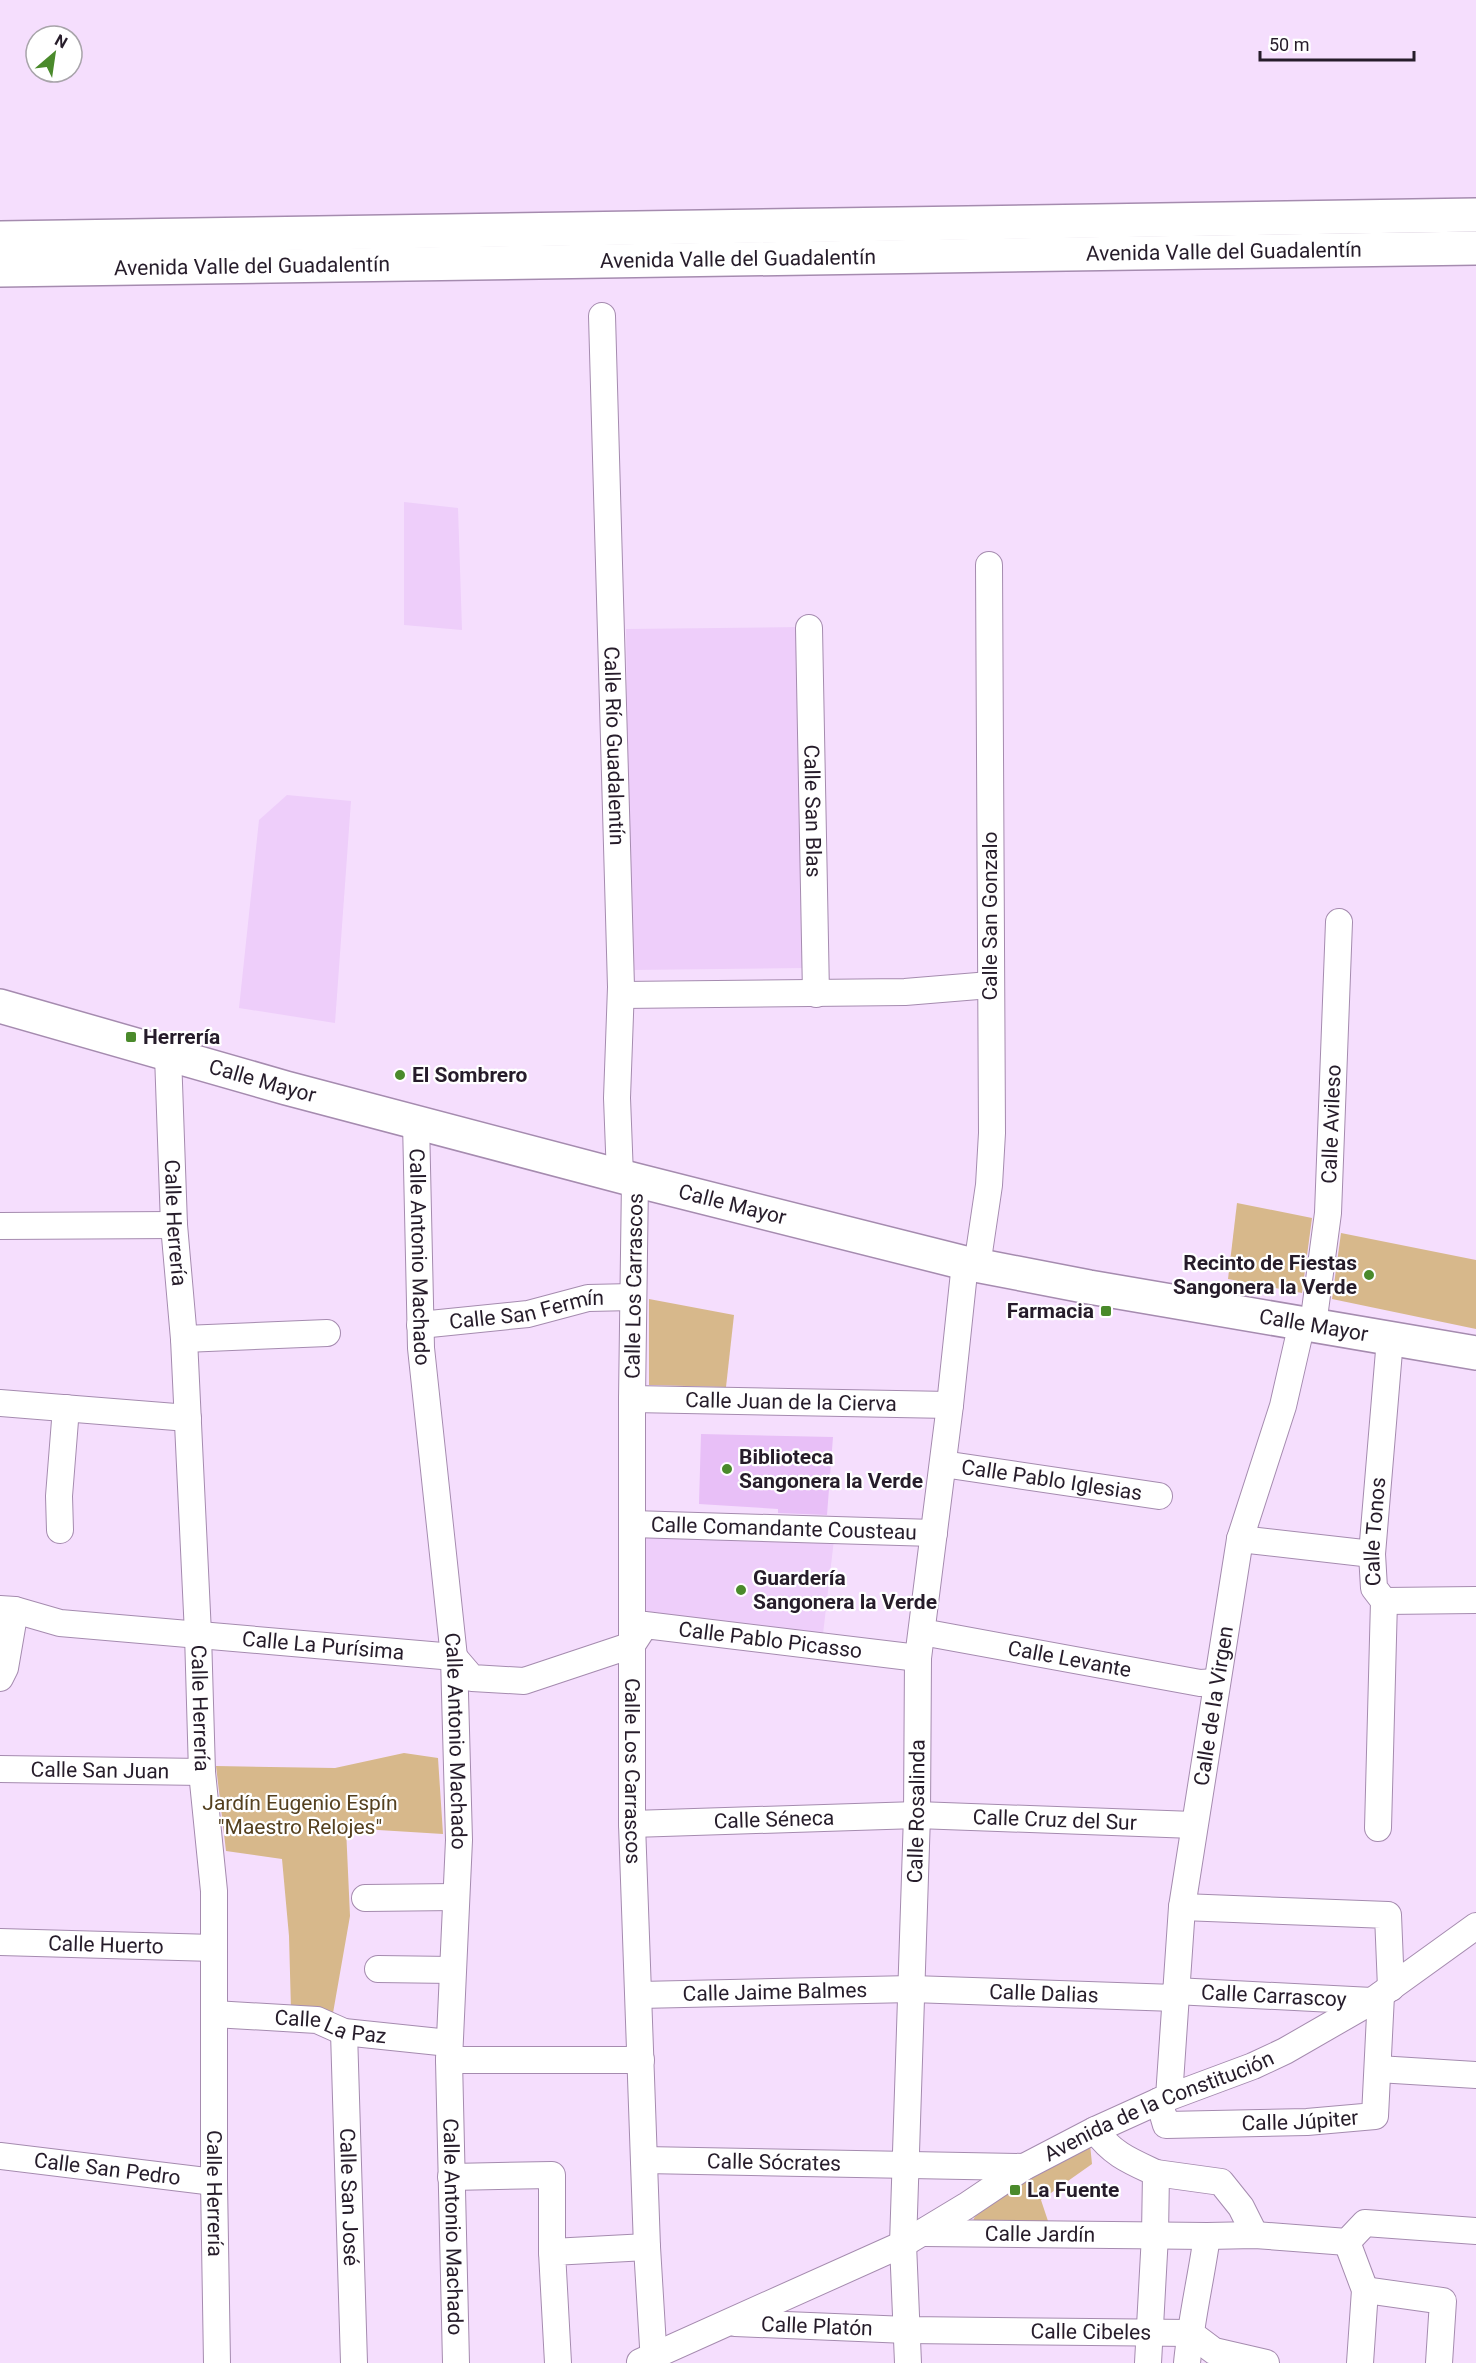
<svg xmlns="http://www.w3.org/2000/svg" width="1476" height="2363" viewBox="0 0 1476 2363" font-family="Roboto,sans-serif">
<rect width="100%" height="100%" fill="#f5defd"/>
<g fill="#eecefa">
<polygon points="404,502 458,508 462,630 404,625"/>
<polygon points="800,627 805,968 631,970 626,629"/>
<polygon points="287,795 351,801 335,1023 239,1008 259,820"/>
<polygon points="632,1524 835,1531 823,1634 644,1614"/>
</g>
<g fill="#d7b88b">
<polygon points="1237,1203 1312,1218 1302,1293 1228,1279"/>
<polygon points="1341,1233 1476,1260 1476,1329 1332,1299"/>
<polygon points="649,1299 734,1315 726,1387 649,1385"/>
<polygon points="404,1753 438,1758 443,1834 346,1828 350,1916 333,2013 291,2010 289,1936 282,1859 226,1851 216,1766 335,1768"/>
<polygon points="1090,2144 1092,2164 1041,2200 1049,2224 973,2222 974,2218 980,2210 1035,2172"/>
</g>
<polygon fill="#e8bff7" points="701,1434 833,1437 827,1515 778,1513 778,1509 699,1504"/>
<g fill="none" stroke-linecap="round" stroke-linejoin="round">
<defs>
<g id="street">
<path id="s1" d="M602,316l19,671 -4,111 3,78"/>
<path id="s2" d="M809,628l7,366"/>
<polyline points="621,995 905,992 990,985"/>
<path id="s3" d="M168,1055l6,170 10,114 14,295 4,138 12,119v291l3,181"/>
<path id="s4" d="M416,1122l5,226 33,309 5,183 -10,220 7,303"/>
<path id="s5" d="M635,1180l-3,219v425l15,423 7,116"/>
<polyline points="0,1226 174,1225"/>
<polyline points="977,1266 989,1185 992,1133 989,565"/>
<path id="s6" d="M420,1325l108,-11 60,-16 45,-1"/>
<path id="s7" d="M1313,1325l15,-112 11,-291"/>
<polyline points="184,1339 327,1333"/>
<path id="s8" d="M632,1399l318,6"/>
<polyline points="0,1403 188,1418"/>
<path id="s9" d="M943,1464l216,32"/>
<path id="s10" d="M632,1524l302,9"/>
<polyline points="60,1530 59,1496 66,1408"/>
<polyline points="1240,1539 1372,1554"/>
<polyline points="1384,1601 1476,1600"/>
<path id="s11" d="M0,1609l15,1 45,13 394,34 18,21 52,3 108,-36 13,-20 273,33"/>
<path id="s12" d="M922,1632l278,51 16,-1"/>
<polyline points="0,1678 5,1668 15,1610"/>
<path id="s13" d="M0,1769l202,3"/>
<path id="s14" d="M632,1824l285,-9 277,10"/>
<path id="s15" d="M1378,1828l6,-227 -10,-13 -2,-34 18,-215"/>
<polyline points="365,1898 455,1897"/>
<polyline points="1182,1907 1388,1915 1391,1988"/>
<path id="s16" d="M0,1942l214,6"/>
<polyline points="378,1969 452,1970"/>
<path id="s17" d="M1175,1991l197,10"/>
<path id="s18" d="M639,1995l273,-6 263,9"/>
<path id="s19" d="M214,2014l103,6 27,12 105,11"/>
<path id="s20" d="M344,2032l10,331"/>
<polyline points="449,2060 641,2060"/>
<polyline points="1378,2069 1476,2075"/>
<path id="s21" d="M1169,2097l13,-190 58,-368 43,-133 19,-83"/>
<path id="s22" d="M1159,2101l7,24 141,-3 68,-6 6,-121"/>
<path d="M1095,2130c17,24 35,31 61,43l-1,62 -7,128"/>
<path id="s23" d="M0,2156l214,26"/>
<path id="s24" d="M644,2160l380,7"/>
<polyline points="1156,2173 1221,2182 1241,2207 1255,2235"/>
<polyline points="451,2177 552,2175 552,2252"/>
<path id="s25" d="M924,2233l283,3 48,-1 92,7 18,-19 111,8"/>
<polyline points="1347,2242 1365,2290 1360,2363"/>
<polyline points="1365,2290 1443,2301 1439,2363"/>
<path id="s26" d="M735,2323l172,7 283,3 24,18 52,12"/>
<path id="s27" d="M640,2362l263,-118 63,-38 58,-39 71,-37 64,-29 94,-35 32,-15 87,-50 104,-75"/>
<polyline points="558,2363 552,2252 647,2247"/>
<path id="s28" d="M908,2363l-5,-119 14,-429 1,-157 32,-253 15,-142"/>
<path d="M1187,2363c4,-43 14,-84 20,-127"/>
</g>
<g id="secondary">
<path id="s29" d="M0,1006l286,82 349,92 330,83 124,24 387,66"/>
</g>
<g id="primary">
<polyline points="0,238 1476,215"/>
<path id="s30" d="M0,270l1476,-22"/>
</g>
</defs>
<use href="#street" stroke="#a58baf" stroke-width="28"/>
<use href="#secondary" stroke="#a58baf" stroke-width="36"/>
<use href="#primary" stroke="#a58baf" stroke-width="36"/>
<use href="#street" stroke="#fff" stroke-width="26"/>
<use href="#secondary" stroke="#fff" stroke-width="33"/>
<use href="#primary" stroke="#fff" stroke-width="33"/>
</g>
<g fill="#4a8a2b" stroke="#fff" stroke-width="2">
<rect x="125" y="1031" width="12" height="12" rx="3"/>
<circle cx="400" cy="1075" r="6"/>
<circle cx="1369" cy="1275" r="6"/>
<rect x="1100" y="1305" width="12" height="12" rx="3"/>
<circle cx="727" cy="1469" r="6"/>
<circle cx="741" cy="1590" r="6"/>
<rect x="1009" y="2184" width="12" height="12" rx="3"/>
</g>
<g text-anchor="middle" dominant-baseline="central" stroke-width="4.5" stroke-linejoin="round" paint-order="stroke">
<g font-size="21" fill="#261c2a" stroke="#fff">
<text stroke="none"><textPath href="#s30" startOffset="1224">Avenida Valle del Guadalentín</textPath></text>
<text stroke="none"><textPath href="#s30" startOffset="738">Avenida Valle del Guadalentín</textPath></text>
<text stroke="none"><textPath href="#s30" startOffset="252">Avenida Valle del Guadalentín</textPath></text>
<text stroke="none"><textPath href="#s1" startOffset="430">Calle Río Guadalentín</textPath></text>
<text stroke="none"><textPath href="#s2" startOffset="183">Calle San Blas</textPath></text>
<text transform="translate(990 916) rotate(-90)">Calle San Gonzalo</text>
<text stroke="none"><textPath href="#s29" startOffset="273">Calle Mayor</textPath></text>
<text stroke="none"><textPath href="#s7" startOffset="202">Calle Avileso</textPath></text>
<text stroke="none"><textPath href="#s29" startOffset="759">Calle Mayor</textPath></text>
<text stroke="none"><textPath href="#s3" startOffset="168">Calle Herrería</textPath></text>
<text stroke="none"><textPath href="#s4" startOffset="135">Calle Antonio Machado</textPath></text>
<text transform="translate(634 1286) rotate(-89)">Calle Los Carrascos</text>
<text stroke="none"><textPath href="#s6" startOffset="108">Calle San Fermín</textPath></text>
<text stroke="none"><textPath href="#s29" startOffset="1353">Calle Mayor</textPath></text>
<text stroke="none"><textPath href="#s8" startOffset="159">Calle Juan de la Cierva</textPath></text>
<text stroke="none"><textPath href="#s9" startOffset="110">Calle Pablo Iglesias</textPath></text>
<text stroke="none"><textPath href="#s10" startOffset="152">Calle Comandante Cousteau</textPath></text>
<text stroke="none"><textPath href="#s15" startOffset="300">Calle Tonos</textPath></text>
<text stroke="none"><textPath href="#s11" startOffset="801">Calle Pablo Picasso</textPath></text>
<text stroke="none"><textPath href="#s11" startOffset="326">Calle La Purísima</textPath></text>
<text stroke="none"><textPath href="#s12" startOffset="150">Calle Levante</textPath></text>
<text stroke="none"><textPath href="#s21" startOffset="394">Calle de la Virgen</textPath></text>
<text stroke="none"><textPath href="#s3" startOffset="654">Calle Herrería</textPath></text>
<text stroke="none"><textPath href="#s4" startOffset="621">Calle Antonio Machado</textPath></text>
<text stroke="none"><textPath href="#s13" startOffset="100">Calle San Juan</textPath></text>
<text stroke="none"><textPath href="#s5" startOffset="591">Calle Los Carrascos</textPath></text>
<text stroke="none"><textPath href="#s28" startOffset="552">Calle Rosalinda</textPath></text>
<text stroke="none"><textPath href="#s14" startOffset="142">Calle Séneca</textPath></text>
<text stroke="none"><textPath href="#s14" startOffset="423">Calle Cruz del Sur</textPath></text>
<text stroke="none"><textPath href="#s16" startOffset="106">Calle Huerto</textPath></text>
<text stroke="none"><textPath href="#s18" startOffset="136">Calle Jaime Balmes</textPath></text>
<text stroke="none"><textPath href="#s18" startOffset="405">Calle Dalias</textPath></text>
<text stroke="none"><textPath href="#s17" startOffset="99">Calle Carrascoy</textPath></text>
<text stroke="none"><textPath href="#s19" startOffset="118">Calle La Paz</textPath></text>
<text stroke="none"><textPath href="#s27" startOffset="580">Avenida de la Constitución</textPath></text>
<text stroke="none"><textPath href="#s22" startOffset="159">Calle Júpiter</textPath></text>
<text stroke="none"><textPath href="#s24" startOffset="130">Calle Sócrates</textPath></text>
<text stroke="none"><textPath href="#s23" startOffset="108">Calle San Pedro</textPath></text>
<text stroke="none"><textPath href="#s3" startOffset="1140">Calle Herrería</textPath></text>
<text stroke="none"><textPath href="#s20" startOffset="165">Calle San José</textPath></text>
<text stroke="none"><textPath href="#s4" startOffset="1107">Calle Antonio Machado</textPath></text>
<text stroke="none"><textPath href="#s25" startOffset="116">Calle Jardín</textPath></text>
<text stroke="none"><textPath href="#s26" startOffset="82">Calle Platón</textPath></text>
<text stroke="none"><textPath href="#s26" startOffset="356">Calle Cibeles</textPath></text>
</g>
<g font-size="21" font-weight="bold" fill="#261c2a" stroke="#fff" text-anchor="start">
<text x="143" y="1037">Herrería</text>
<text x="412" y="1075">El Sombrero</text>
<text x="1357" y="1263" text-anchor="end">Recinto de Fiestas<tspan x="1357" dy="24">Sangonera la Verde</tspan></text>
<text x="1094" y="1311" text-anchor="end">Farmacia</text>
<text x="739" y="1457">Biblioteca<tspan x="739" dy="24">Sangonera la Verde</tspan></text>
<text x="753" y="1578">Guardería<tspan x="753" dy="24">Sangonera la Verde</tspan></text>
<text x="1027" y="2190">La Fuente</text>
</g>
<g font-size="21" fill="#54401f" stroke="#fff">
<text x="300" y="1803">Jardín Eugenio Espín<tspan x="300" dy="24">"Maestro Relojes"</tspan></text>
</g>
</g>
<g transform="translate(54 54) rotate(29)"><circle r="28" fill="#ffffff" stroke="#a8a4aa" stroke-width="1.5"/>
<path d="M0-4.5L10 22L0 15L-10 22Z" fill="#4a8a2b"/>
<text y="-9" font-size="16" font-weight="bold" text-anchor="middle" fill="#261c2a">N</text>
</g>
<path d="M1260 51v9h154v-9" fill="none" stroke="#261c2a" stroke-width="3"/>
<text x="1269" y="51" font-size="18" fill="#261c2a" stroke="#ffffff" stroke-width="4.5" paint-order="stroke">50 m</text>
</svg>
